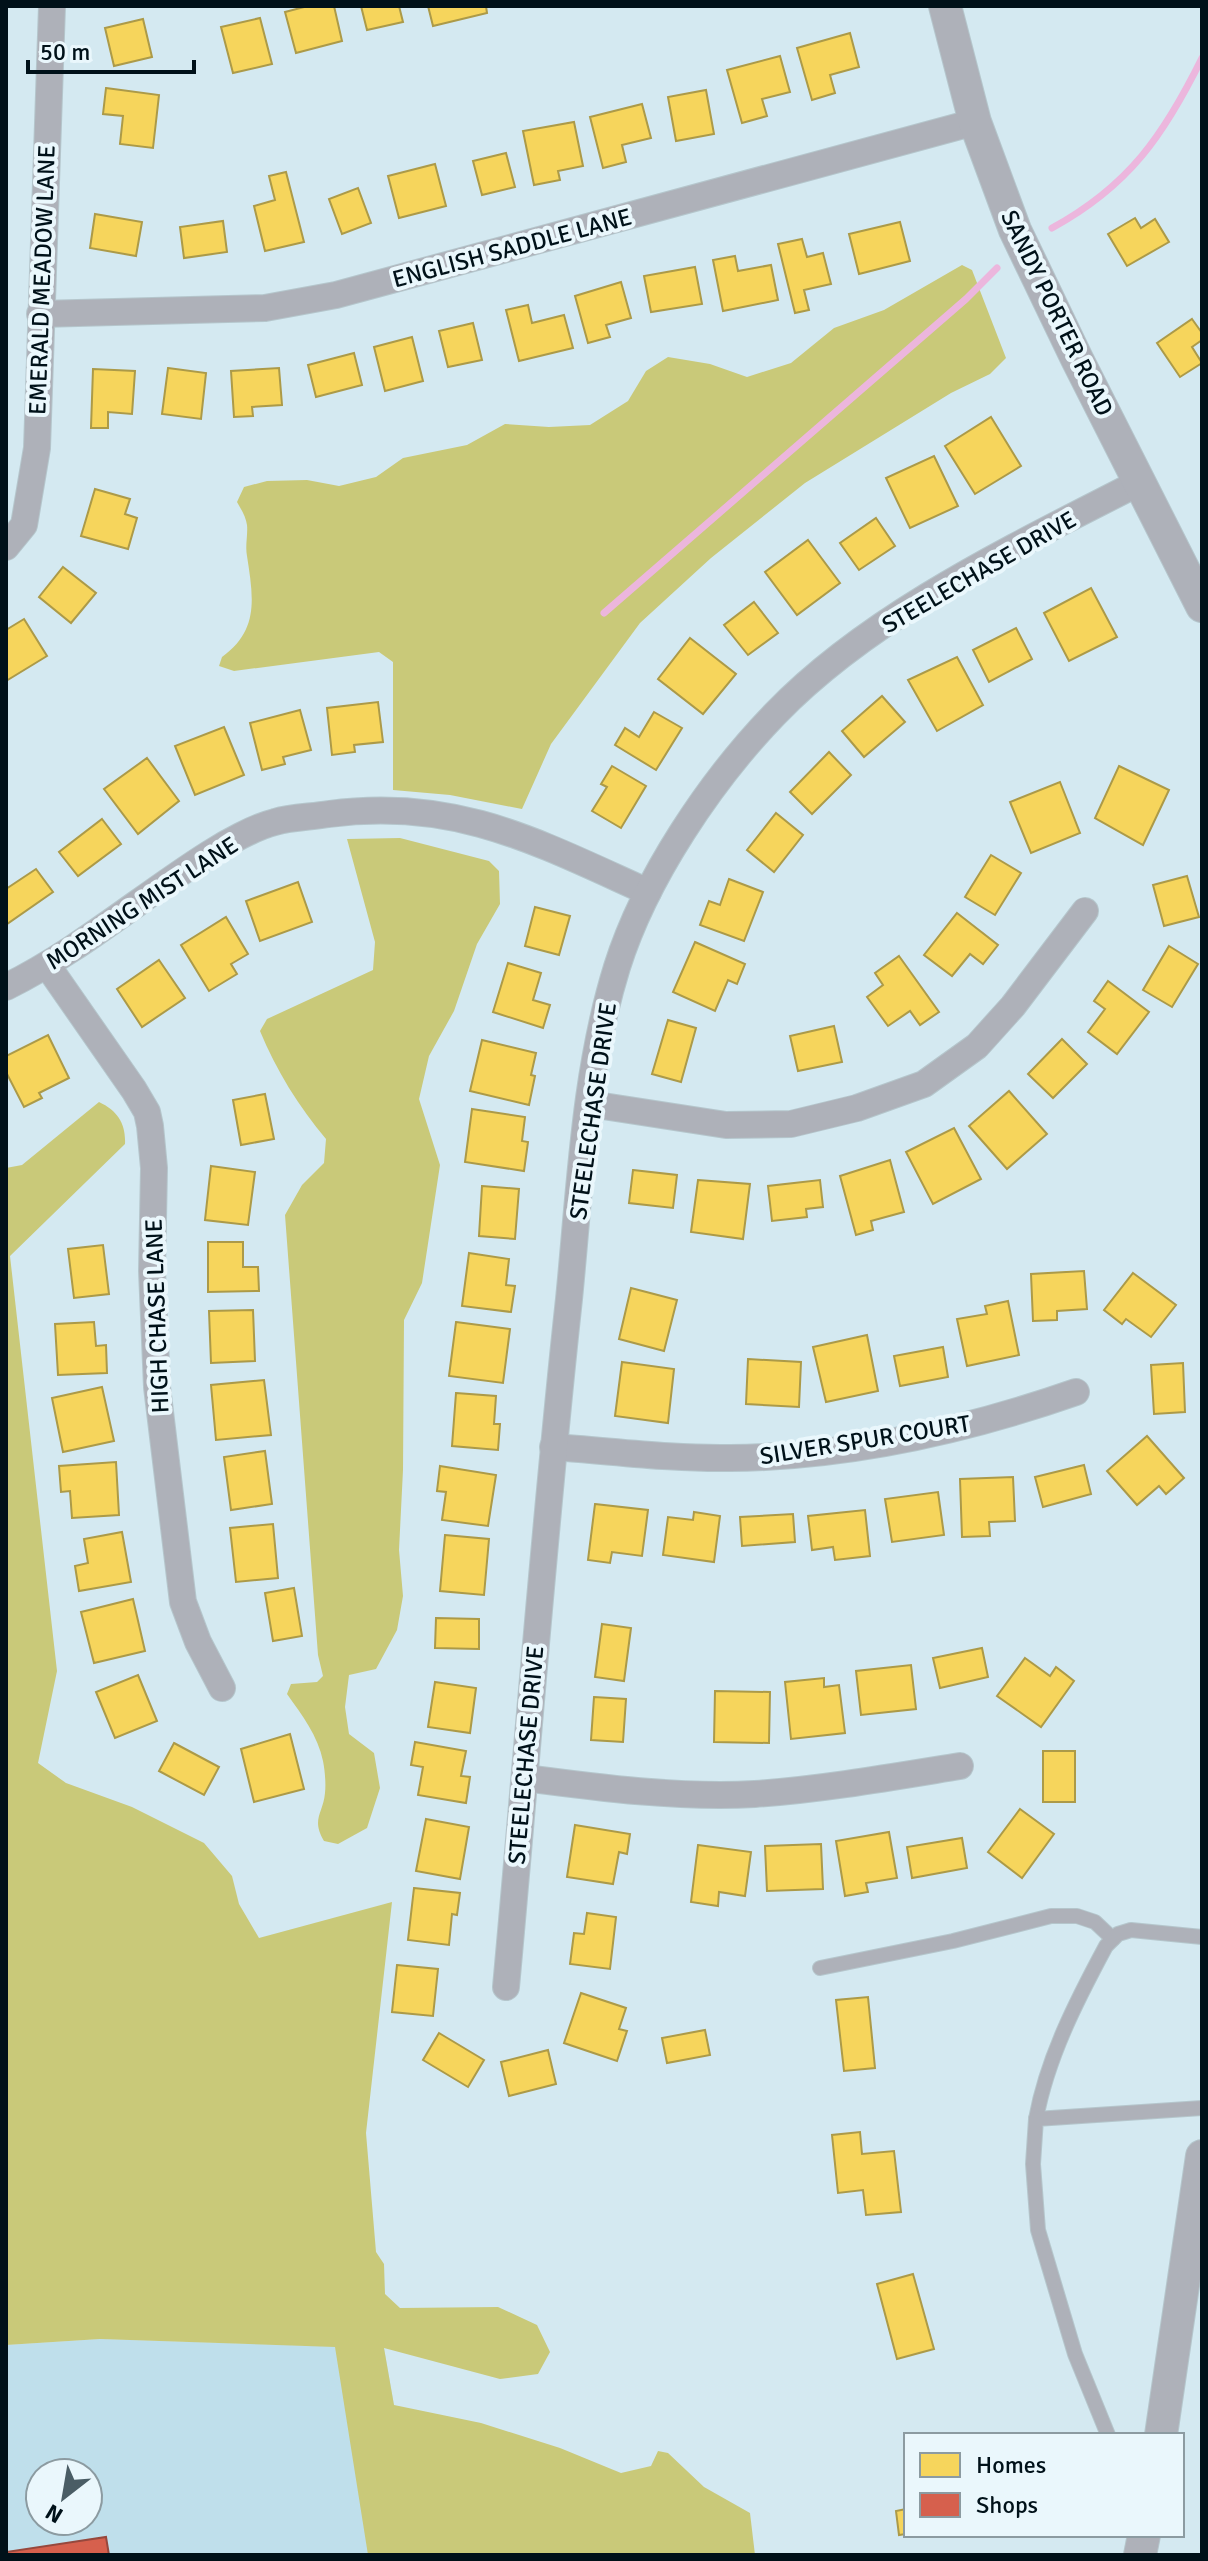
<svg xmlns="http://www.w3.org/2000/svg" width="1208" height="2561" viewBox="0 0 1208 2561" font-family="Signika,sans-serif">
<rect width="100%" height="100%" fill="#d4e9f1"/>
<path fill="#bfdfeb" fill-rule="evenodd" d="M100,2339l284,9 36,207h-414v-210zM40,2473h48v48h-48z"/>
<g fill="#c9c979">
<path d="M962,265l10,5 34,88 -16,16 -39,19 -146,90 -94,75 -71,65 -89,121 -29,65 -72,-14 -57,-5v-128l-14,-10 -145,19 -15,-5 3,-9c38,-27 31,-61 25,-101 -2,-10 1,-21 0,-31 -1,-8 -6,-16 -10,-23l7,-15 23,-6 40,-1 32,6 37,-9 27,-19 64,-13 38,-21 44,3 41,-2 38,-24 18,-30 22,-14 42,7 37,13 44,-14 43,-35 50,-18z"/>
<path d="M400,838l89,23 10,10 1,33 -23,40 -23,67 -25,45 -10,43 21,66 -18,118 -18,37 -1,150 -4,80 4,46 -6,34 -21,39 -27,6 -4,32 4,27 25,19 6,35 -13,40 -29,16 -14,-3c-13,-22 -1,-27 1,-48 1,-9 0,-22 -2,-32 -5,-25 -21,-46 -36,-67l4,-10 26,-2 6,-6 -5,-21 -33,-440 17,-30 22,-22 2,-24c-27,-32 -50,-69 -66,-108l7,-12 106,-49 2,-28 -28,-103z"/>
<path d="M99,1102c19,9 27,22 26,42l-115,112 47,415 -19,92 28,20 66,24 72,36 28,33 7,28 20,34 133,-36 -26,231 10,119 8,12 1,30 15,14 98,-1 39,18 13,27 -12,22 -38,5 -116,-31 10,57 87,18 79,25 61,25 30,-7 7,-15 10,2 36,34 46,26 5,42h-387l-33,-208 -235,-8 -94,6v-1177l16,-3z"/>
</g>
<g fill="#f6d55c" stroke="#ac9a48" stroke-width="2">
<polygon points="308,6 334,6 342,41 296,53 285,12"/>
<polygon points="361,6 399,6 403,22 367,30"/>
<polygon points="428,6 486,6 487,13 433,26"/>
<polygon points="260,18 272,64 233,73 221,27"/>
<polygon points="143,19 152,57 114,66 105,28"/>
<polygon points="850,33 859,67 830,75 835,93 812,100 797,48"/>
<polygon points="780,56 790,92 762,99 767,116 742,123 727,70"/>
<polygon points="106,88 159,95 153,148 120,144 123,116 103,114"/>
<polygon points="706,90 714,134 676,141 668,97"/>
<polygon points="642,104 651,138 622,145 626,162 603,168 590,117"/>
<polygon points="574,122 583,166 558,171 560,180 534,185 523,131"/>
<polygon points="506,153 515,187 482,195 473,161"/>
<polygon points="435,164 446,206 399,218 388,176"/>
<polygon points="286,172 304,242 265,251 254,206 275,200 269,176"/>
<polygon points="358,188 371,223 342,234 329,199"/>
<polygon points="95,214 142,222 136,256 90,248"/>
<polygon points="1135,218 1141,228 1155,219 1169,242 1127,266 1108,234"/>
<polygon points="223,221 227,252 184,258 180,227"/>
<polygon points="900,222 910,261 859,274 849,234"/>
<polygon points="802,239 807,257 823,253 831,284 804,290 809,310 795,313 778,244"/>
<polygon points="735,256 738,271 771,265 778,300 723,311 713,260"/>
<polygon points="695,267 702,304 651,312 644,276"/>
<polygon points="621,282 631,318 606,325 610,337 588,343 575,296"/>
<polygon points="528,305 532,323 564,315 573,348 519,361 506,310"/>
<polygon points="1192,319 1202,333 1202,340 1192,347 1202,363 1180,377 1157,343"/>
<polygon points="473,323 482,360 448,367 439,331"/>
<polygon points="412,337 423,381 385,391 374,347"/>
<polygon points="354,353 362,385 316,397 308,365"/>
<polygon points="168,368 206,373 201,419 162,414"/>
<polygon points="279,368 282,405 252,407 253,416 234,417 231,371"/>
<polygon points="93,369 135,371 132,414 108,412 108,428 91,428"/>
<polygon points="991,417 1021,466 975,494 945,446"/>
<polygon points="934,456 958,506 910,528 886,478"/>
<polygon points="95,489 130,499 125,514 137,518 128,549 81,536"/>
<polygon points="876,518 895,546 859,570 840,543"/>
<polygon points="808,540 840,583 797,615 765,572"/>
<polygon points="63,567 96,593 71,623 39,597"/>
<polygon points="1091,588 1117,637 1069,661 1044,613"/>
<polygon points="754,602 778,633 748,655 724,625"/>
<polygon points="24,619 47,656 6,681 6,630"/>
<polygon points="1016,628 1032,659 989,682 973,650"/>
<polygon points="690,638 736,674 703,714 658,679"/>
<polygon points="957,657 983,705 937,731 908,680"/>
<polygon points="882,696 905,722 864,757 842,731"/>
<polygon points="378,702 383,742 354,745 355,752 332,755 327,708"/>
<polygon points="300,710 311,750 283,757 285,764 262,770 250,723"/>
<polygon points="654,712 682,728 656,770 615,745 625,728 639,737"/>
<polygon points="224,727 244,775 195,795 175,746"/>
<polygon points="829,752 851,775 812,814 790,792"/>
<polygon points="147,758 179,801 138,834 104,789"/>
<polygon points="612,766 646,786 621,828 592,811 607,787 601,784"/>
<polygon points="1119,766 1169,790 1143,845 1095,818"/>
<polygon points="1060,782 1080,833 1031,853 1010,802"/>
<polygon points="776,813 803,835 774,872 747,850"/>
<polygon points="102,819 121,844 78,876 59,852"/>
<polygon points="991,855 1021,873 995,915 965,897"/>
<polygon points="36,869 53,892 7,924 6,889"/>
<polygon points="1187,876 1199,917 1164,926 1153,885"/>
<polygon points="729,879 763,892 744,941 700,925 709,901 720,905"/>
<polygon points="298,882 312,922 260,941 246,901"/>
<polygon points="535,907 570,916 559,955 525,946"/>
<polygon points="957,913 998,945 983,964 970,954 952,976 924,955"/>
<polygon points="226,917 248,954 231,964 237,974 209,991 181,945"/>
<polygon points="695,942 745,964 737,984 728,980 715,1011 673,992"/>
<polygon points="1169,946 1198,964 1172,1007 1143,990"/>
<polygon points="899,956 939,1012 920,1025 910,1011 888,1026 867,997 883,985 875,973"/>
<polygon points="159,960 185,998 142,1027 117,989"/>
<polygon points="508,963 541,973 533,1000 550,1005 543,1028 493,1012"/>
<polygon points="1108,981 1149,1012 1117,1054 1088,1032 1105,1009 1094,1001"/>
<polygon points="668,1020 696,1028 681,1082 652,1074"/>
<polygon points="834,1026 842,1062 798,1071 790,1036"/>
<polygon points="48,1035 69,1078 39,1093 42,1098 24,1107 6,1072 6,1056"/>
<polygon points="1062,1039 1087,1064 1053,1098 1028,1074"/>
<polygon points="482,1040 536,1053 531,1075 535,1076 529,1105 470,1091"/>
<polygon points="1009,1091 1047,1134 1007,1169 969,1126"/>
<polygon points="265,1094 274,1139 241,1145 233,1100"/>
<polygon points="472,1109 525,1117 522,1141 528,1142 524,1171 465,1162"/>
<polygon points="954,1128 981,1179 933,1204 906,1152"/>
<polygon points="890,1160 904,1212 871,1221 873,1230 856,1235 840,1176"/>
<polygon points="211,1166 255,1172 248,1225 205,1220"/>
<polygon points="633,1170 677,1175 673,1208 629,1203"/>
<polygon points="698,1180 750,1184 743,1239 691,1232"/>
<polygon points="820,1180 823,1207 806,1209 807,1217 772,1221 768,1186"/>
<polygon points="482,1186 519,1189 515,1239 479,1236"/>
<polygon points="208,1242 243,1242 243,1267 258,1267 259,1291 208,1292"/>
<polygon points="103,1245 109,1294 74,1298 68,1249"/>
<polygon points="469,1253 509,1259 506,1285 515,1286 511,1312 462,1306"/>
<polygon points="1084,1271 1087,1309 1057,1311 1057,1320 1033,1321 1031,1274"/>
<polygon points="1133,1273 1176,1305 1151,1337 1126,1319 1122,1324 1104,1310"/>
<polygon points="631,1288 677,1300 664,1351 619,1339"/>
<polygon points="1008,1301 1019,1355 967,1366 957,1319 987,1314 985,1306"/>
<polygon points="253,1310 255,1361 211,1363 209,1311"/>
<polygon points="94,1322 96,1346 106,1345 107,1373 58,1375 55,1324"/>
<polygon points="456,1322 510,1329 503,1383 449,1376"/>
<polygon points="867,1335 878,1391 826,1402 813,1347"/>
<polygon points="943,1347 948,1377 900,1386 894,1356"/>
<polygon points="748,1359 801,1362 799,1407 746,1404"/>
<polygon points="622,1362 674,1369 668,1423 615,1416"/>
<polygon points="1183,1363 1185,1412 1154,1414 1151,1365"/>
<polygon points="264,1380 271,1435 216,1440 211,1385"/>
<polygon points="102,1387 114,1441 63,1452 52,1398"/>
<polygon points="456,1393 496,1396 494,1424 500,1424 498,1450 452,1446"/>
<polygon points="1147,1436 1184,1478 1166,1494 1159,1486 1137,1505 1107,1471"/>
<polygon points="265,1451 272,1504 231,1510 224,1457"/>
<polygon points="116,1462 119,1515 72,1518 70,1491 61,1492 59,1466"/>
<polygon points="1084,1465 1091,1494 1043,1507 1035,1477"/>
<polygon points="440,1466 496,1475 488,1526 442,1520 446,1492 437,1491"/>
<polygon points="1013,1477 1015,1521 989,1522 990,1536 962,1537 960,1479"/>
<polygon points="938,1492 944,1535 892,1542 885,1499"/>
<polygon points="595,1504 648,1510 642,1556 612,1552 610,1563 588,1560"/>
<polygon points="865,1510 870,1556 835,1560 833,1547 812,1550 808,1516"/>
<polygon points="694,1512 720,1516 714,1562 663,1555 668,1517 693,1520"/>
<polygon points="793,1514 795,1542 742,1546 740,1517"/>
<polygon points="273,1524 278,1578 236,1582 230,1528"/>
<polygon points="122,1532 131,1582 79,1591 75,1566 88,1563 84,1539"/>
<polygon points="445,1535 489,1539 484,1595 440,1591"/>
<polygon points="294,1588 302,1636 273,1641 265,1593"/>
<polygon points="133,1599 145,1651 94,1663 81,1612"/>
<polygon points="436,1618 479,1619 479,1649 435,1648"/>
<polygon points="602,1624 631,1628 624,1681 595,1677"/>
<polygon points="982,1648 988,1677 940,1688 933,1658"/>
<polygon points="1025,1658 1050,1676 1056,1667 1074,1681 1041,1727 997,1696"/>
<polygon points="911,1665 916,1709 861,1715 856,1671"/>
<polygon points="138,1675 157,1721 115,1738 96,1692"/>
<polygon points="824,1678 824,1687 839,1685 845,1733 791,1739 785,1682"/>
<polygon points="435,1682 476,1688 470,1733 428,1727"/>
<polygon points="715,1691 770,1692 769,1743 714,1742"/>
<polygon points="594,1697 626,1699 623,1742 591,1740"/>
<polygon points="290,1734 304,1789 254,1802 241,1749"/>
<polygon points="415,1742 466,1751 461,1776 470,1777 466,1803 418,1795 423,1767 411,1765"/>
<polygon points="174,1743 219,1767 204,1795 159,1771"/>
<rect x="1043" y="1751" width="32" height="51"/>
<polygon points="1020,1809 1054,1834 1022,1878 988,1852"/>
<polygon points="426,1819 469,1827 460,1879 416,1871"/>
<polygon points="575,1825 630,1834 627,1854 619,1852 613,1884 567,1877"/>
<polygon points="889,1832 897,1878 866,1883 868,1892 845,1896 836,1841"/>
<polygon points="962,1838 967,1868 912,1878 907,1847"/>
<polygon points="821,1844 823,1889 767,1891 765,1846"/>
<polygon points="698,1845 751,1852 745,1896 719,1892 718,1906 691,1902"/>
<polygon points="414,1888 460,1893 457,1915 452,1914 449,1945 408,1940"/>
<polygon points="587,1913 616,1917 610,1969 570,1964 574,1933 584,1934"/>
<polygon points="397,1965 438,1969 433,2016 392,2012"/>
<polygon points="581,1993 626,2008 619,2029 627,2031 617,2061 564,2043"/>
<polygon points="868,1997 875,2068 844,2071 836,2000"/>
<polygon points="705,2030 710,2055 667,2063 662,2038"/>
<polygon points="439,2033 484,2060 468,2087 423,2060"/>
<polygon points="548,2050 556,2084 509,2096 501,2062"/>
<polygon points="860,2132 862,2154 894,2151 901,2212 866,2215 863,2190 838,2193 832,2135"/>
<polygon points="913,2274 934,2349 897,2359 877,2284"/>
<polygon points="906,2509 906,2534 899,2535 896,2511"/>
</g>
<polygon fill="#d6604d" stroke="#96483d" stroke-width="2" points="106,2537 109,2555 6,2555 6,2552"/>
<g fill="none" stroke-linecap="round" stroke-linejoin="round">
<g stroke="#ecb6dd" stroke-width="7">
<path d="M1052,228c77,-42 112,-93 150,-170"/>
<polyline points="604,613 966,299 997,268"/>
</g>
<defs>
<g id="service">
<polyline points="820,1968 953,1941 1051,1916 1077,1916 1095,1922 1113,1939"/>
<path d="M1036,2119c11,-61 41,-119 70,-173l12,-12 13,-4 71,7"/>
<polyline points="1108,2435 1075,2354 1038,2230 1033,2164 1036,2119 1202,2108"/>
</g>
<g id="minor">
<polyline points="40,314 265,308 336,295 975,122"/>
<polyline points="6,547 24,525 37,448 52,6"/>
<polyline points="47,965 134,1090 147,1112 150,1126 154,1168 152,1271 157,1387 183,1602 198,1642 222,1688"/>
<path d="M6,987c73,-36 135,-90 203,-133 17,-11 46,-27 66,-32 16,-5 36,-5 54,-8 126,-17 208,28 319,78"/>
<polyline points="590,1104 726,1125 791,1124 857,1108 924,1084 977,1046 1013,1006 1085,911"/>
<path d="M553,1447c59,4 118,12 177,11 116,-1 237,-28 346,-66"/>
<path d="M525,1778c76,10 153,20 230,16 69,-5 137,-17 205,-28"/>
<path d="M506,1987c21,-229 38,-459 63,-688 11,-110 15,-226 48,-332 28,-89 94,-187 158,-253 96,-100 243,-169 365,-232"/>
</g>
<g id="tertiary">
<polyline points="945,6 975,122 1015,230 1077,359 1202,606"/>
<polyline points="1161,2435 1202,2156"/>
<polyline points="1140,2555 1144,2535"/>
</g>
</defs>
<use href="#service" stroke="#b5c6cc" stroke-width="16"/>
<use href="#minor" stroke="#b5c6cc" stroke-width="28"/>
<use href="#tertiary" stroke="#b5c6cc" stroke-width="34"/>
<use href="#service" stroke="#aeb1b9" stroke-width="14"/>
<use href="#minor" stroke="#aeb1b9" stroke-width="26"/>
<use href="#tertiary" stroke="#aeb1b9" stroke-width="32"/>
</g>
<g text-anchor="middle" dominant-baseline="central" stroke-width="8" stroke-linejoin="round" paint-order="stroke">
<g font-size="24" fill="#001119" stroke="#eaf7fc">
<text transform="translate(512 248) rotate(-15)">ENGLISH SADDLE LANE</text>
<text transform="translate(42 280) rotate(-88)">EMERALD MEADOW LANE</text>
<text transform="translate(1057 313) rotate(64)">SANDY PORTER ROAD</text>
<text transform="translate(979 572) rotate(-30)">STEELECHASE DRIVE</text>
<text transform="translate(142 903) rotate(-33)">MORNING MIST LANE</text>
<text transform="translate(593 1111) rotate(-82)">STEELECHASE DRIVE</text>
<text transform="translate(157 1316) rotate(-92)">HIGH CHASE LANE</text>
<text transform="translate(865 1440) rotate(-9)">SILVER SPUR COURT</text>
<text transform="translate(526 1755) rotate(-85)">STEELECHASE DRIVE</text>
</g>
</g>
<rect width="1208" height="2561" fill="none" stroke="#001119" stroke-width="16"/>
<rect x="904" y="2433" width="280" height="104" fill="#eaf7fc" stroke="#8c9ba1" stroke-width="2"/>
<rect x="920" y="2453" width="40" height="24" fill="#f6d55c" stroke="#8c9ba1" stroke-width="2"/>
<text x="976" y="2473" font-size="24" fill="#001119">Homes</text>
<rect x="920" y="2493" width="40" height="24" fill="#d6604d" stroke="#8c9ba1" stroke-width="2"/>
<text x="976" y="2513" font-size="24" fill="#001119">Shops</text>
<g transform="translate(64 2497) rotate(211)"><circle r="38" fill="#eaf7fc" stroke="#8c9ba1" stroke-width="2"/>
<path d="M0-6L14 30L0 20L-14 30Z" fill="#4a5d65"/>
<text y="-12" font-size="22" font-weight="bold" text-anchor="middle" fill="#001119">N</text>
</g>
<path d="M28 60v12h166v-12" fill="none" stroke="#001119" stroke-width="4"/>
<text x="40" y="60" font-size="24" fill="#001119" stroke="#eaf7fc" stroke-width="6" paint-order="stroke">50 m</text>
</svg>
